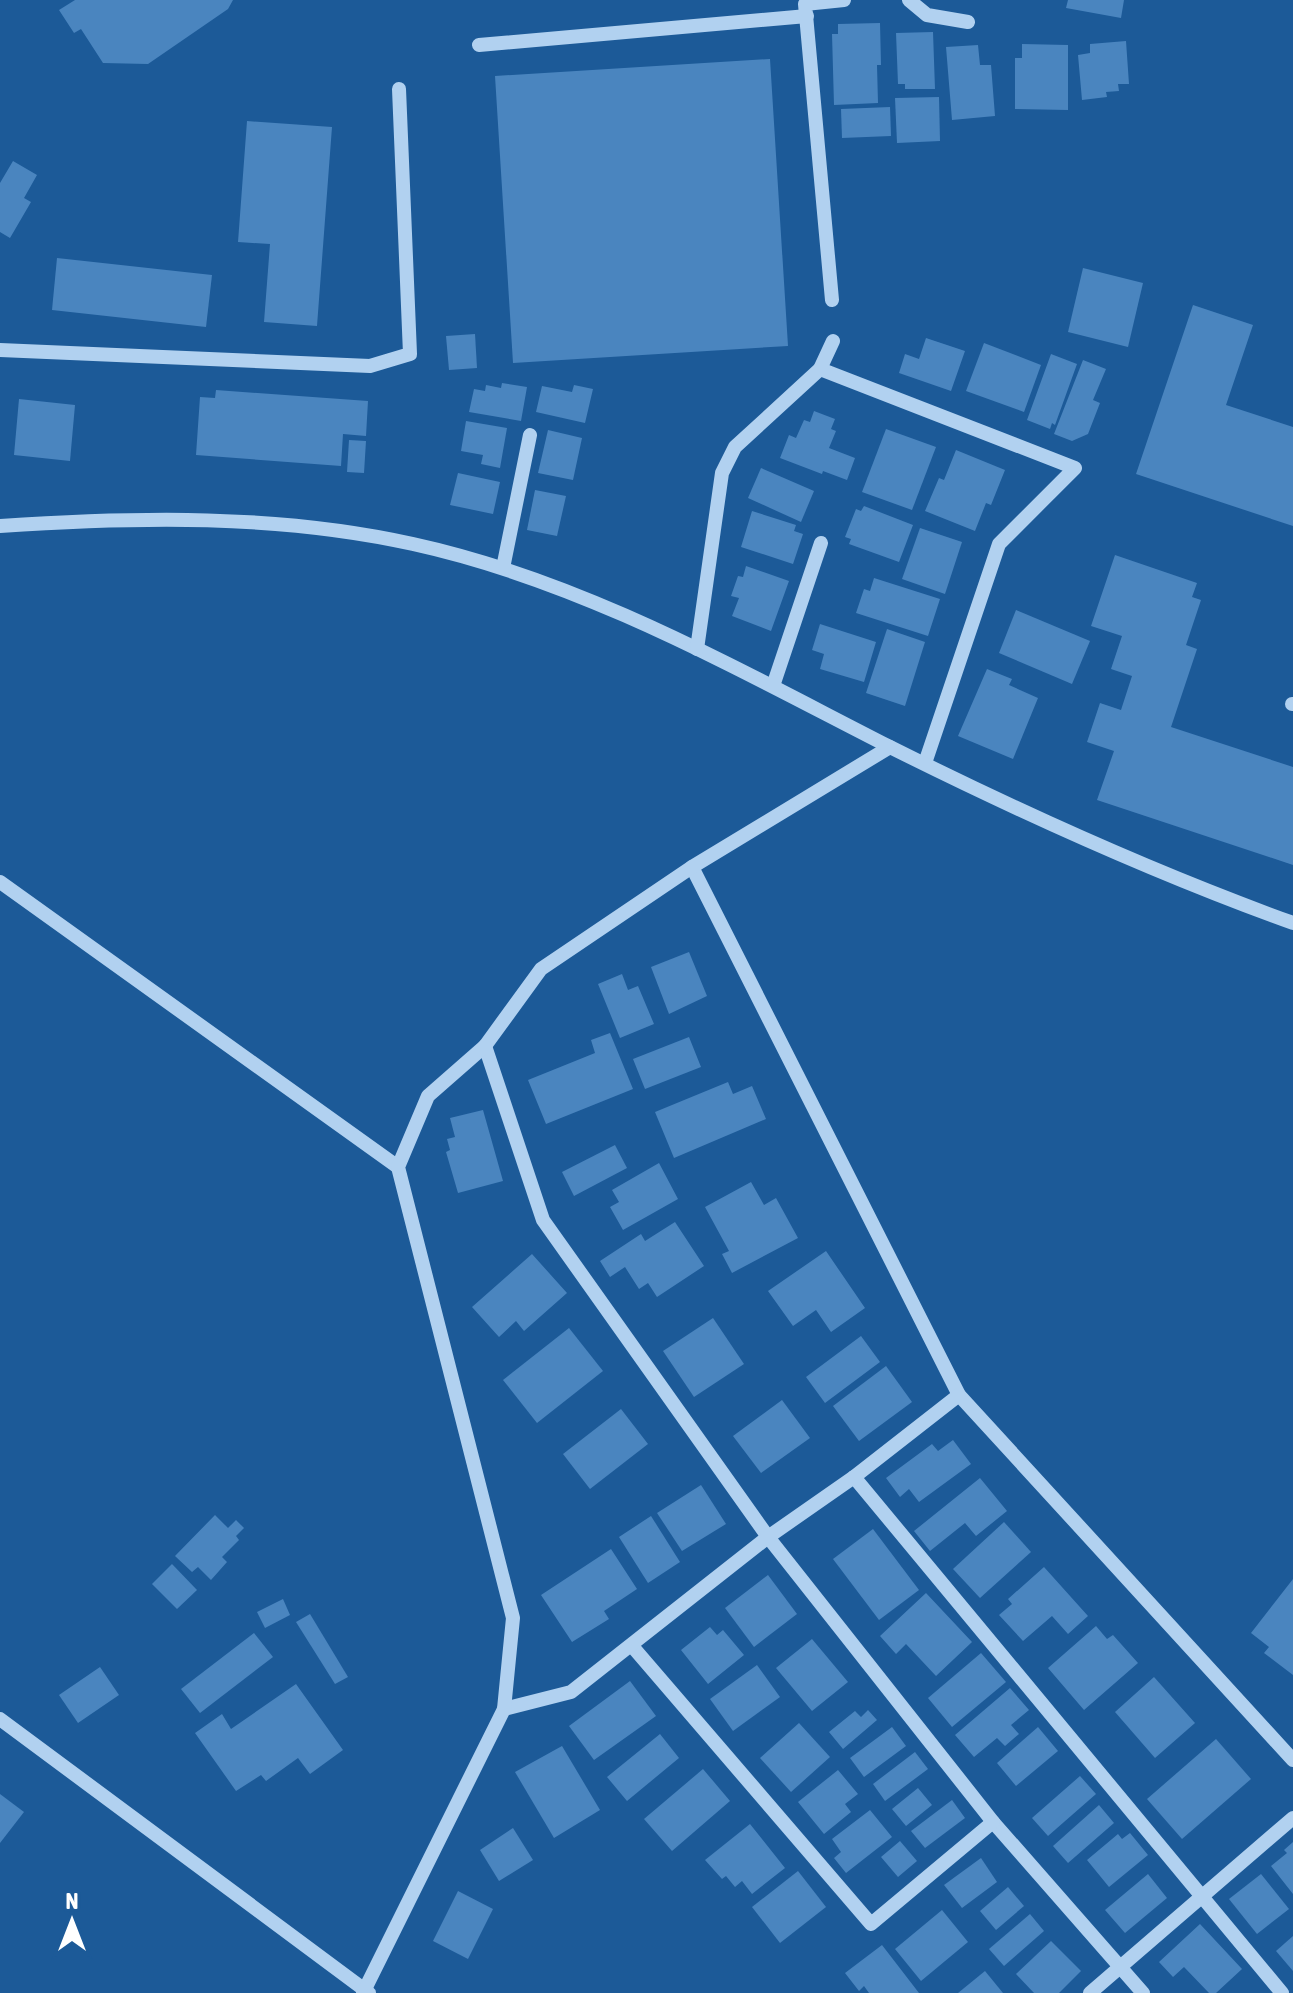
<svg xmlns="http://www.w3.org/2000/svg" width="1293" height="1993" viewBox="0 0 1293 1993" font-family="'Asap Condensed',sans-serif">
<rect width="100%" height="100%" fill="#1c5a98"/>
<g fill="#4a85bf">
<polygon points="75,0 233,0 228,9 148,64 103,63 81,29 74,33 59,10"/>
<polygon points="1068,0 1124,0 1121,18 1066,8"/>
<polygon points="880,23 881,65 877,65 878,103 834,105 832,34 838,34 838,24"/>
<polygon points="933,32 935,89 905,89 905,84 898,84 896,33"/>
<polygon points="1126,41 1129,84 1118,84 1119,91 1106,92 1107,97 1082,100 1078,55 1090,53 1090,44"/>
<polygon points="1022,44 1068,45 1068,110 1015,109 1015,58 1022,58"/>
<polygon points="978,45 980,65 991,65 995,116 952,120 946,47"/>
<polygon points="770,59 788,346 513,363 495,76"/>
<polygon points="939,97 940,141 897,143 895,98"/>
<polygon points="890,107 891,136 842,138 841,109"/>
<polygon points="247,121 332,127 317,326 264,322 270,244 238,242"/>
<polygon points="13,161 37,175 24,198 31,202 10,238 0,232 0,183"/>
<polygon points="57,258 212,275 206,327 52,310"/>
<polygon points="1083,268 1143,283 1128,347 1068,332"/>
<polygon points="1193,305 1253,325 1226,405 1293,427 1293,526 1136,474"/>
<polygon points="475,334 477,368 449,370 446,336"/>
<polygon points="926,338 965,351 951,391 899,373 905,354 919,359"/>
<polygon points="984,343 1041,365 1024,412 966,391"/>
<polygon points="1051,354 1077,364 1055,425 1052,423 1050,429 1027,420"/>
<polygon points="1083,360 1106,369 1093,400 1100,403 1088,434 1072,441 1054,434"/>
<polygon points="502,383 527,387 521,421 469,412 474,389 485,391 486,385 501,388"/>
<polygon points="574,385 593,389 585,423 536,412 542,386 572,392"/>
<polygon points="216,390 368,401 366,436 343,434 341,466 196,455 200,397 215,398"/>
<polygon points="19,399 75,405 70,461 14,455"/>
<polygon points="814,411 835,419 831,429 836,431 829,448 855,458 847,480 823,471 822,474 780,458 789,435 796,438 804,420 810,422"/>
<polygon points="466,421 507,428 500,468 481,464 483,455 461,451"/>
<polygon points="886,429 936,447 912,510 862,492"/>
<polygon points="548,430 582,438 573,480 538,473"/>
<polygon points="349,440 366,441 364,473 347,472"/>
<polygon points="956,450 1005,470 991,505 986,503 975,531 925,511 939,478 944,480"/>
<polygon points="761,468 814,491 801,522 748,498"/>
<polygon points="458,473 500,482 493,514 450,505"/>
<polygon points="535,490 566,496 557,536 527,530"/>
<polygon points="864,506 913,525 899,562 849,544 851,539 845,537 856,509 861,511"/>
<polygon points="752,511 796,525 794,531 803,534 793,564 741,547"/>
<polygon points="920,528 962,542 945,594 902,579"/>
<polygon points="1115,555 1197,583 1192,597 1201,600 1186,645 1197,649 1171,727 1293,767 1293,865 1097,800 1114,751 1087,742 1100,703 1121,710 1132,676 1111,669 1122,636 1091,626"/>
<polygon points="746,566 789,581 771,631 732,616 739,598 731,596 738,576 743,577"/>
<polygon points="874,578 940,599 928,636 856,613 864,589 870,591"/>
<polygon points="1016,610 1090,641 1072,684 999,653"/>
<polygon points="820,624 876,642 864,682 820,669 824,654 812,650"/>
<polygon points="887,629 925,642 905,706 866,693"/>
<polygon points="987,669 1012,679 1009,685 1038,698 1013,759 958,736"/>
<polygon points="689,952 707,996 669,1014 651,967"/>
<polygon points="622,974 628,990 638,986 654,1024 620,1038 598,984"/>
<polygon points="610,1033 633,1089 546,1124 528,1080 595,1053 591,1040"/>
<polygon points="689,1037 701,1067 645,1089 633,1059"/>
<polygon points="728,1082 733,1094 752,1086 766,1119 674,1158 655,1112"/>
<polygon points="483,1110 503,1181 458,1193 446,1152 450,1150 447,1139 455,1137 450,1118"/>
<polygon points="615,1145 627,1168 574,1196 562,1172"/>
<polygon points="659,1163 678,1199 623,1230 610,1207 619,1202 612,1190"/>
<polygon points="751,1182 764,1205 776,1198 798,1238 732,1273 722,1254 729,1251 705,1207"/>
<polygon points="675,1222 704,1266 657,1297 648,1283 639,1289 625,1267 610,1277 600,1261 641,1234 645,1241"/>
<polygon points="826,1251 865,1308 831,1332 816,1310 793,1326 768,1291"/>
<polygon points="532,1254 567,1293 524,1331 516,1321 499,1337 472,1307"/>
<polygon points="713,1318 744,1364 694,1397 663,1351"/>
<polygon points="569,1328 603,1371 537,1423 503,1380"/>
<polygon points="861,1336 880,1362 825,1403 806,1377"/>
<polygon points="886,1366 912,1402 859,1441 833,1406"/>
<polygon points="782,1400 810,1438 761,1473 733,1436"/>
<polygon points="621,1409 648,1444 590,1489 563,1454"/>
<polygon points="953,1440 971,1464 919,1502 909,1489 900,1497 886,1478 932,1444 938,1451"/>
<polygon points="980,1478 1007,1511 976,1536 965,1523 930,1551 914,1531"/>
<polygon points="701,1485 726,1524 682,1551 657,1513"/>
<polygon points="215,1515 228,1528 236,1520 244,1528 236,1536 239,1540 222,1557 227,1562 211,1580 198,1567 192,1572 175,1556"/>
<polygon points="651,1516 680,1562 648,1583 619,1537"/>
<polygon points="1004,1522 1031,1552 980,1598 953,1569"/>
<polygon points="873,1529 919,1590 879,1620 833,1559"/>
<polygon points="611,1549 637,1589 604,1611 609,1619 572,1642 541,1595"/>
<polygon points="172,1564 197,1590 177,1609 152,1584"/>
<polygon points="1044,1567 1088,1616 1068,1634 1052,1616 1023,1641 999,1615 1012,1604 1008,1599"/>
<polygon points="768,1575 797,1614 754,1647 725,1608"/>
<polygon points="1293,1579 1293,1675 1264,1653 1269,1647 1251,1633"/>
<polygon points="926,1593 972,1642 936,1676 906,1644 896,1654 880,1636"/>
<polygon points="283,1599 290,1615 265,1628 257,1612"/>
<polygon points="310,1614 348,1677 335,1684 296,1622"/>
<polygon points="1096,1626 1107,1639 1113,1635 1138,1663 1084,1710 1048,1668"/>
<polygon points="710,1627 717,1635 723,1630 744,1655 708,1684 681,1650"/>
<polygon points="254,1633 273,1657 200,1713 181,1689"/>
<polygon points="812,1639 848,1682 812,1711 776,1668"/>
<polygon points="981,1653 1006,1682 952,1727 928,1698"/>
<polygon points="757,1665 780,1697 733,1731 710,1699"/>
<polygon points="100,1667 119,1695 78,1723 59,1695"/>
<polygon points="1154,1677 1195,1723 1155,1758 1115,1712"/>
<polygon points="630,1681 656,1716 594,1760 569,1726"/>
<polygon points="296,1684 343,1750 310,1774 298,1758 266,1781 261,1775 236,1791 195,1733 222,1714 231,1729"/>
<polygon points="1010,1688 1029,1710 1011,1725 1019,1734 1005,1746 997,1738 974,1757 955,1735"/>
<polygon points="868,1710 877,1720 843,1749 829,1732 855,1711 861,1717"/>
<polygon points="799,1723 830,1757 791,1792 760,1758"/>
<polygon points="892,1727 906,1746 864,1777 850,1758"/>
<polygon points="1038,1727 1058,1751 1016,1786 997,1763"/>
<polygon points="660,1734 679,1758 627,1801 607,1777"/>
<polygon points="1216,1739 1251,1779 1182,1839 1147,1799"/>
<polygon points="562,1746 600,1810 554,1838 515,1772"/>
<polygon points="915,1752 928,1769 885,1801 873,1784"/>
<polygon points="703,1769 730,1801 672,1851 644,1819"/>
<polygon points="838,1770 858,1794 845,1804 851,1812 824,1834 798,1802"/>
<polygon points="1080,1776 1096,1794 1048,1836 1032,1818"/>
<polygon points="918,1788 932,1805 906,1826 892,1809"/>
<polygon points="0,1794 24,1812 0,1843"/>
<polygon points="952,1800 965,1818 925,1848 911,1831"/>
<polygon points="1099,1805 1114,1823 1068,1863 1053,1846"/>
<polygon points="870,1810 892,1837 846,1873 834,1858 841,1852 832,1839"/>
<polygon points="750,1824 785,1868 752,1894 742,1881 735,1887 726,1876 722,1879 705,1860"/>
<polygon points="513,1828 533,1860 499,1881 480,1850"/>
<polygon points="1130,1833 1148,1855 1109,1887 1087,1860 1118,1834 1122,1839"/>
<polygon points="900,1841 917,1861 898,1877 881,1857"/>
<polygon points="1293,1842 1293,1894 1271,1866 1287,1853 1284,1850"/>
<polygon points="981,1858 997,1882 962,1908 944,1885"/>
<polygon points="798,1871 826,1907 780,1943 752,1907"/>
<polygon points="1148,1874 1167,1898 1125,1933 1105,1910"/>
<polygon points="1261,1874 1289,1909 1257,1934 1229,1899"/>
<polygon points="1008,1887 1024,1906 996,1930 980,1911"/>
<polygon points="458,1891 493,1909 468,1959 433,1941"/>
<polygon points="942,1910 968,1942 921,1981 895,1949"/>
<polygon points="1030,1914 1044,1931 1004,1966 989,1949"/>
<polygon points="1200,1924 1242,1969 1216,1993 1209,1993 1184,1967 1173,1977 1159,1962"/>
<polygon points="1293,1936 1293,1971 1276,1951"/>
<polygon points="1051,1941 1081,1971 1059,1993 1034,1993 1016,1974"/>
<polygon points="882,1945 919,1993 869,1993 864,1986 859,1991 845,1973"/>
<polygon points="985,1971 1003,1993 958,1993"/>
</g>
<g fill="none" stroke-linecap="round" stroke-linejoin="round">
<g stroke="#b1d1f0" stroke-width="14">
<polyline points="909,0 927,15 968,22"/>
<polyline points="479,45 807,16"/>
<polyline points="832,300 805,4 844,0"/>
<polyline points="0,350 370,366 410,354 399,89"/>
<polyline points="820,369 1075,468 999,544 925,763"/>
<path d="M0,526c137,-9 278,-12 413,18 169,37 322,124 475,202 132,66 266,127 405,177"/>
<polyline points="503,568 530,435"/>
<polyline points="697,649 722,473 735,447 820,369 833,341"/>
<polyline points="773,686 821,543"/>
<polyline points="1292,704 1293,704"/>
<polyline points="692,867 959,1395 1293,1760"/>
<polyline points="0,882 398,1167"/>
<polyline points="485,1046 543,1220 768,1537 993,1822 1143,1993"/>
<polyline points="854,1477 1282,1993"/>
<polyline points="632,1646 871,1924 993,1822"/>
<polyline points="504,1709 571,1692 768,1537 854,1477 959,1395"/>
<polyline points="0,1719 369,1993"/>
<polyline points="363,1993 504,1709 513,1618 398,1167 428,1096 485,1046 541,969 692,867 890,747"/>
<polyline points="1090,1993 1293,1818"/>
</g>
</g>
<g transform="translate(72 1921)" stroke="#1c5a98" stroke-width="6" paint-order="stroke">
<path d="M0-6L14 30L0 20L-14 30Z" fill="#ffffff"/>
<text y="-12" font-size="22" font-weight="bold" text-anchor="middle" fill="#ffffff">N</text>
</g>
</svg>
